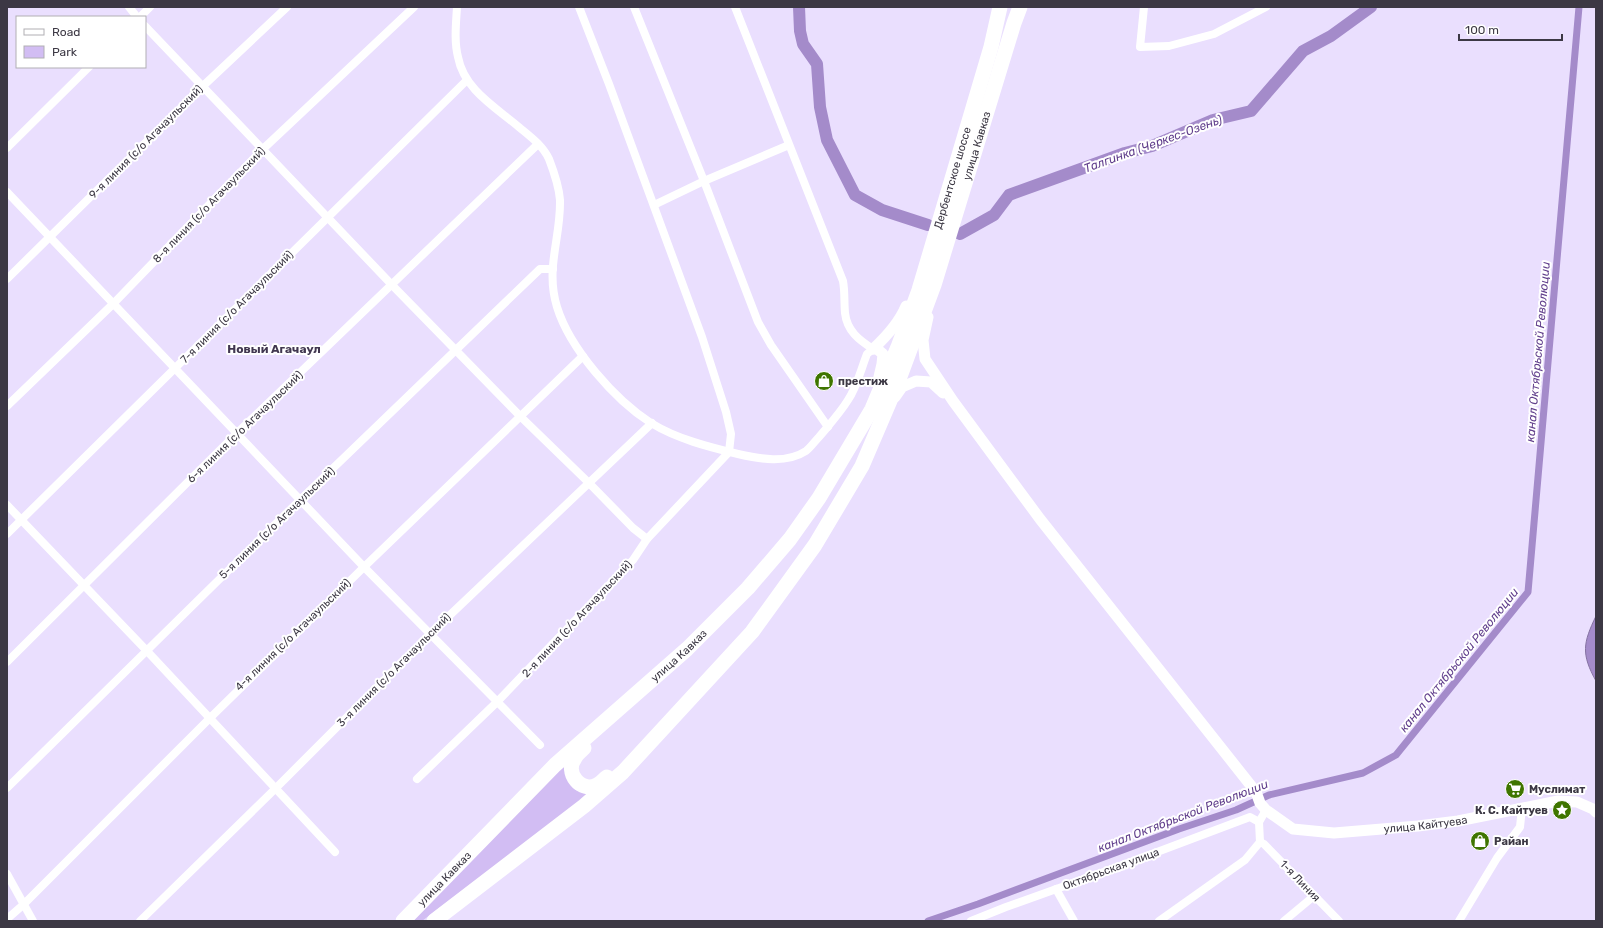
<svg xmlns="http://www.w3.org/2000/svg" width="1603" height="928" viewBox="0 0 1603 928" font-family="Rubik,sans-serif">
<rect width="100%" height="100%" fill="#eadffe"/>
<path fill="#d2bdf3" d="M565,763c2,20 5,31 27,29l-170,129h-10z"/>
<path fill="#a48bca" stroke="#8572a2" d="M1596,616v65c-15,-27 -13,-38 0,-65z"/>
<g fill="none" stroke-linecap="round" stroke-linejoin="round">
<polyline stroke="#a48bca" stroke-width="7" points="928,921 978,904 1179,829 1236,810 1269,795 1363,773 1396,755 1528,592 1579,7"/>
<g stroke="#a48bca" stroke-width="12">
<polyline points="799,7 800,31 803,44 817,64 820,107 827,140 855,195 882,210 928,225"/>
<polyline points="960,234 994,215 1009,195 1125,153 1152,146 1213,120 1251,111 1303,51 1331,36 1371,7"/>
</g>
<g stroke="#fff" stroke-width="8">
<polyline points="129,7 137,17"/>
<path d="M457,7c-1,17 -3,34 1,50 6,33 39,51 62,71 11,9 23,18 29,31 5,13 10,27 11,41 1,38 -15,68 -3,107 13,42 58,93 94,116 26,16 58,24 87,31 22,5 48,10 68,-3 5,-4 9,-10 13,-14 10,-12 21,-24 29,-37 9,-13 13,-31 19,-46l6,-5c-14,-9 -26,-18 -28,-36 -1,-11 0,-21 -2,-32l-108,-274"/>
<polyline points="634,7 704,181 758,322 771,345 828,427"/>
<polyline points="1144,7 1140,47 1169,46 1214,34 1266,7"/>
<polyline points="140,17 150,7"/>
<polyline points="145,26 392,285 521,417 589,483 633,528 647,539"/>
<polyline points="7,148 89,67"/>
<polyline points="7,192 364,567 540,745"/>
<polyline points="654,205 704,181 789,145"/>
<polyline points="7,279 203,86 287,7"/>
<polyline points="7,406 113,304 263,149 414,7"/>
<polyline points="7,505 147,651 335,852"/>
<polyline points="7,534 467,80"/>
<polyline points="7,662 237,433 538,144"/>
<polyline points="417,779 497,702 633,560 647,539 729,452 731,434 726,412 702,337 609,84 579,7"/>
<polyline points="7,788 300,500 540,269 553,269"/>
<polyline points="1260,842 1264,844 1339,921"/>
<polyline points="1260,842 1259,822 1266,810"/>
<polyline points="7,874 33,921"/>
<polyline points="1056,889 1074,921"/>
<polyline points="7,919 23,905 210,718 364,567 583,356"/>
<polyline points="140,921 276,788 430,634 652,423"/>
<polyline points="971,921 1006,907 1112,869 1250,817 1259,822"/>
<polyline points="1159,921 1245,860 1260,842"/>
<polyline points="1284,921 1314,896"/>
<polyline points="1459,921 1497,858 1520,827 1522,808"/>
</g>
<g stroke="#fff" stroke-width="11">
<path id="s1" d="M928,317l-5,23 2,19 28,42 87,118 216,273 4,11 6,7 27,19 41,4 84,-7 40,-5 100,-20 19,1 16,7 3,3"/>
<path d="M873,349c14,-13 26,-26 33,-43"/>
<polyline points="873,349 877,349 883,354 882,364 878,381"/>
<polyline points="895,397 902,387 916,381 931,382 943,393"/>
</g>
<g stroke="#fff" stroke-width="15">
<path d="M584,748c-3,3 -7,6 -9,10 -11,15 6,35 22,27 4,-2 7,-6 10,-8"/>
<path id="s2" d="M403,921l152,-156 132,-116 61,-61 42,-49 29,-41 53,-89 26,-62 21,-57 72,-243 9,-40"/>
<path id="s3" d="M434,921l150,-115 39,-34 129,-140 63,-87 47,-79 36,-84 36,-97 80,-262 6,-16"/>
</g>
</g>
<defs>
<symbol id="shop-disc" viewBox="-11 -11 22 22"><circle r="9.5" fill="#3f7500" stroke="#fff"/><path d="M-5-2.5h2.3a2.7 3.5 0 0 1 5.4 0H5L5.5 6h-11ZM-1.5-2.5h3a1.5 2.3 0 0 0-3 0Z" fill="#fff"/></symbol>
<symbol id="supermarket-disc" viewBox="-11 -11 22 22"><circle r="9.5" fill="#3f7500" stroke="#fff"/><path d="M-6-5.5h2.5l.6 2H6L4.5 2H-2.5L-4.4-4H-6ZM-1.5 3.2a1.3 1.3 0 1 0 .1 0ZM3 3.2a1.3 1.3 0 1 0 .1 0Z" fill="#fff"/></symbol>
<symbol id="sight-disc" viewBox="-11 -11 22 22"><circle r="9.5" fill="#3f7500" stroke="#fff"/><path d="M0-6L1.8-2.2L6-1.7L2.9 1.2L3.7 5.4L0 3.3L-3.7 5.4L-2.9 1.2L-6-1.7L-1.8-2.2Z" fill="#fff"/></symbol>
</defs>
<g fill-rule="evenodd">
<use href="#shop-disc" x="813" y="370" width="22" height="22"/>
<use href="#supermarket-disc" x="1504" y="778" width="22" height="22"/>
<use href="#sight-disc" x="1551" y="799" width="22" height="22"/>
<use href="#shop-disc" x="1469" y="830" width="22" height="22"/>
</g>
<g text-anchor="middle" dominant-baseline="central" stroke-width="4" stroke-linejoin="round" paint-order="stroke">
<g font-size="11" fill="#3c3844" stroke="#fff">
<text transform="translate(146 142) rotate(-45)">9-я линия (с/о Агачаульский)</text>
<text stroke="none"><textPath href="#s3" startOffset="971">улица Кавказ</textPath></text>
<text stroke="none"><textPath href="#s2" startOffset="943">Дербентское шоссе</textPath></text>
<text transform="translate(209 205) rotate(-46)">8-я линия (с/о Агачаульский)</text>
<text transform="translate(237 307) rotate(-45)">7-я линия (с/о Агачаульский)</text>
<text transform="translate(245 427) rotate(-44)">6-я линия (с/о Агачаульский)</text>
<text transform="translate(277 523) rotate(-44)">5-я линия (с/о Агачаульский)</text>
<text transform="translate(577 619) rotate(-47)">2-я линия (с/о Агачаульский)</text>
<text transform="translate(293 635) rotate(-44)">4-я линия (с/о Агачаульский)</text>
<text stroke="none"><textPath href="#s2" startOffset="383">улица Кавказ</textPath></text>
<text transform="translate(394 670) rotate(-45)">3-я линия (с/о Агачаульский)</text>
<text stroke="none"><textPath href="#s1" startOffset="775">улица Кайтуева</textPath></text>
<text transform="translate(1111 869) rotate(-20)">Октябрьская улица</text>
<text stroke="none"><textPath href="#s2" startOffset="59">улица Кавказ</textPath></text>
<text transform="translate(1300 881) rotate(46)">1-я Линия</text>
</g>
<g font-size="11" font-weight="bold" fill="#3c3844" stroke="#fff" text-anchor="start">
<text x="838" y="381">престиж</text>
<text x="1529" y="789">Муслимат</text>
<text x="1548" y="810" text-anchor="end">К. С. Кайтуев</text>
<text x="1494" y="841">Райан</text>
</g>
<g font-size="12" font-style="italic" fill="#613f8c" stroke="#fff">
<text transform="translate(1153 144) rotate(-20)">Талгинка (Черкес-Озень)</text>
<text transform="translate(1538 352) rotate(-85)">канал Октябрьской Революции</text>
<text transform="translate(1459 660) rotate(-51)">канал Октябрьской Революции</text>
<text transform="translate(1183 816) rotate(-21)">канал Октябрьской Революции</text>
</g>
<g font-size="12" font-weight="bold" fill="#413750" stroke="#fff">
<text x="274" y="349">Новый Агачаул</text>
</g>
</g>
<rect width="1603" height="928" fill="none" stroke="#3c3844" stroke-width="16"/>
<rect x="16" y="16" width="130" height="52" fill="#ffffff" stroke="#b1afb4"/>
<rect x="24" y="29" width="20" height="6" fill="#ffffff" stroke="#b1afb4"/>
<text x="52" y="36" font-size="12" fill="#3c3844">Road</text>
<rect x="24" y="46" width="20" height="12" fill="#d2bdf3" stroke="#b1afb4"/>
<text x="52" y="56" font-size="12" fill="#3c3844">Park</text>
<path d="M1459 34v6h103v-6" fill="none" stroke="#3c3844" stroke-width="2"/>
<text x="1465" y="34" font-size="12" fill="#3c3844" stroke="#ffffff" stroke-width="3" paint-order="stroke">100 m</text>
</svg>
